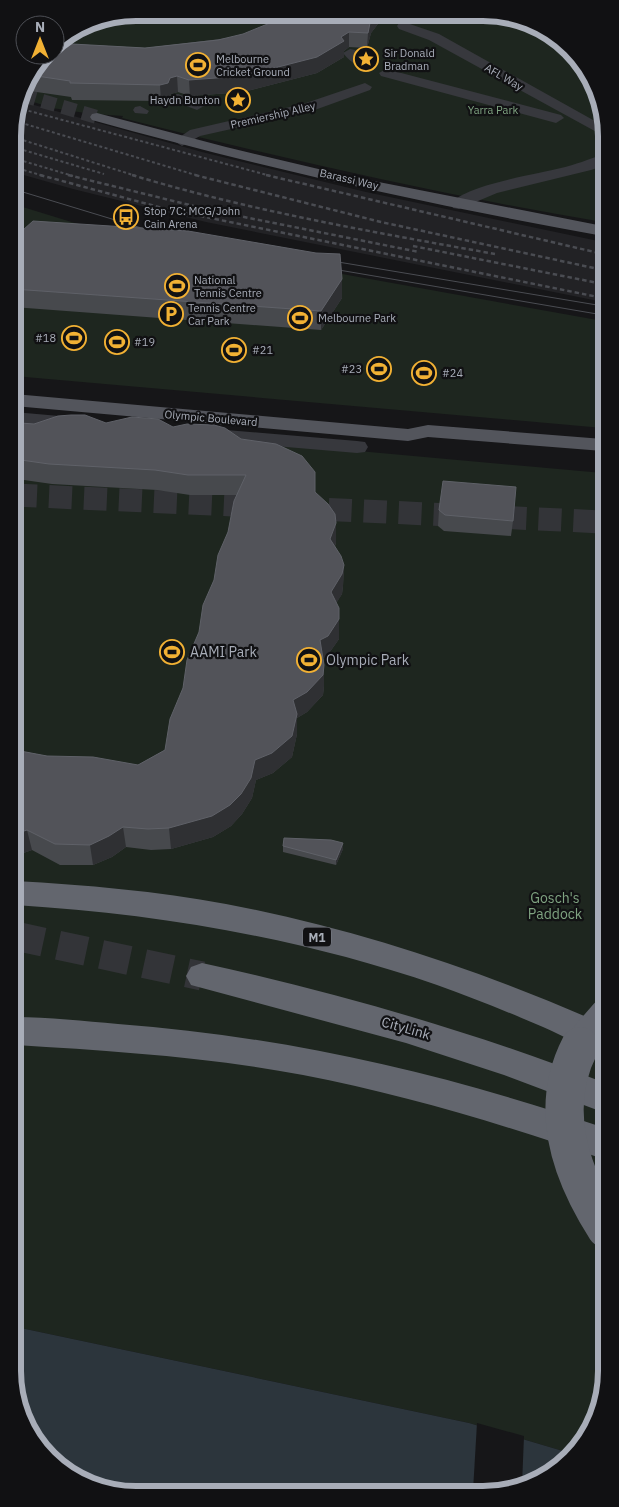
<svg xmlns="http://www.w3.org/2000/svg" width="619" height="1507" viewBox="0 0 619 1507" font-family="'IBM Plex Sans',sans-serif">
<rect width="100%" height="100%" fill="#161618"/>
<polygon fill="#222225" points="20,101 202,152 366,192 603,242 603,302 206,222 73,189 13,172 13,128"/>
<g fill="#1e261f">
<path d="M137,13l269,1 5,7 -4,-7 99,1 58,28 38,62 1,117c-162,-27 -322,-64 -481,-104l1,-2 -29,-2 -1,-5 -3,1 2,4 -40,-6 -31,-10 4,-16 30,-27v-12l34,-21z"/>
<polygon points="13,204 104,232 114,226 125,229 130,227 259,259 603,321 603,428 14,376"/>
<polygon points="14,420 603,473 606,1378 597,1418 573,1454 469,1423 16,1327"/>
</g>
<polygon fill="#2c353c" points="16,1327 469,1423 573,1454 514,1490 113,1492 49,1458 17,1402"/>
<polygon fill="#161618" points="477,1423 524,1436 522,1485 514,1490 473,1491"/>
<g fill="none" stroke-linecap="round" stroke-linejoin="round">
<polyline stroke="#333438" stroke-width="14" stroke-dasharray="14 7" stroke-linecap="butt" points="22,95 97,117"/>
<polyline stroke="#333438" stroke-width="23" stroke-dasharray="23 12" stroke-linecap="butt" points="14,495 604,522"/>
<polyline stroke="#333438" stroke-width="29" stroke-dasharray="29 15" stroke-linecap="butt" points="15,936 202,976"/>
<g fill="#37383d" fill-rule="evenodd">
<polygon points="404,22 439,34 602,125 602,135 429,40 399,29 397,26 399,23"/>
<path d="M350,49l5,1 15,13 -2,3c-10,2 -19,-5 -25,-13z"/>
<polygon points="386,69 561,115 564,118 556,123 381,76 379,73"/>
<polygon points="365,83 372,87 370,90 312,111 200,136 182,146 174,141 190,130 303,104"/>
<polygon points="178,94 202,103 204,106 197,110 173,101 171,98 173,95"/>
<polygon points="140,106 149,111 147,114 135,113 133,110 135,107"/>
<path d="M602,155l1,11 -12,4 -94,23 -38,16 -6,-1 -2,-4c13,-19 87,-30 110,-36 14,-3 28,-9 41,-13z"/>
<polygon points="14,412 82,418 89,420 93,424 89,428 82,430 14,424"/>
<polygon points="202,428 357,441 365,442 368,447 365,452 357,453 194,439 191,434 194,429"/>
</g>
<g fill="#53555c" fill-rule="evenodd">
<path d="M97,113l129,34 122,29 255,50v10c-172,-31 -343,-69 -511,-116l-2,-3 2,-3z"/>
<polygon points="14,394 408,429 428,425 603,439 603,451 428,437 408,441 14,406"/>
</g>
<g fill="#63666e" fill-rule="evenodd">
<path d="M15,881c71,4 142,10 211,23 131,25 257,67 379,121v29c-21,-6 -41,-18 -62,-27 -35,-15 -70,-29 -106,-42 -137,-47 -277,-71 -422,-80z"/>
<path d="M202,963c137,30 272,69 403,120v30l-101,-38 -98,-32 -215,-58 -5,-9 5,-9z"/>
<path d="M15,1017c34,0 69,4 103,7 171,13 325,49 487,104l1,32c-100,-35 -200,-65 -303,-85 -95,-18 -191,-24 -287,-30z"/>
</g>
<g stroke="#4a4c52" stroke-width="1">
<polyline points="13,189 158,233"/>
<polyline points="150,223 196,234"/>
<polyline points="326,260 603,306"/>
<polyline points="327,268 603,315"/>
</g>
<g stroke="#4a4c52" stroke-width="2" stroke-dasharray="3 2.5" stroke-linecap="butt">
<polyline points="18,108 271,176"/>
<polyline points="15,121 199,176"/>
<polyline points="13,137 136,176"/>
<polyline points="13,147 104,174"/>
<polyline points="13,158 73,176"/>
<polyline points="13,167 44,176"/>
</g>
<g stroke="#4a4c52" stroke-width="2.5" stroke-dasharray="4.5 3" stroke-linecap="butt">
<polyline points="40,175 166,209 603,298"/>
<polyline points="68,175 214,211 419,252"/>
<path d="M132,175c119,36 241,57 363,79"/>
<polyline points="195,175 381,222 603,270"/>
<polyline points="266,175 603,254"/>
<polyline points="413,246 603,284"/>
</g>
<polyline stroke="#63666e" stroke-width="29" points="579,1047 585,1036 605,1013"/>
<path stroke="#63666e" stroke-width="38" d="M580,1046c-32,62 -10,127 26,183"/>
</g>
<g fill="#47494d">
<polygon points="381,20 371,33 367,48 349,47 344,51 344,57 317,73 243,92 190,96 178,92 171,94 169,99 161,101 72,100 71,97 23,90 25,82 46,55 72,44 145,48"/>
<polygon points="13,239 342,279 342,298 321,330 13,307"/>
<polygon points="14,423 34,424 106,423 173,427 315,492 336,543 335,546 344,565 343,586 342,594 336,603 339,619 339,639 327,656 323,658 324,665 324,686 323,695 307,712 297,718 297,734 292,757 273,773 256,780 252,798 242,814 231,826 213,837 171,849 151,850 126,847 112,857 93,865 60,865 32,850 15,856 15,750 47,756 138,765 165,750 228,532 237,495 190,495 157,490 52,484 17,479 14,480"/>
<polygon points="439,510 513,521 511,536 444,531 438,526"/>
<polygon points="343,843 343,849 336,865 283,852 283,846"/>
</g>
<g fill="#2f3033">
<polygon points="374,14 381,14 381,20 371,33 367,48 368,33 371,18"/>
<polygon points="349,32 349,47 344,51 344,57 317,73 243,92 190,96 189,80 341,37"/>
<polygon points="177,76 178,92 171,94 169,99 161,101 160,85 170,78"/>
<polygon points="342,279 342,298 321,330 321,311"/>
<polygon points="14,459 17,479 14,480"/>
<polygon points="336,523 336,543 330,559 330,539"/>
<polygon points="344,565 343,586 342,594 331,612 331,592"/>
<polygon points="339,619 339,639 327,656 320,660 320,640"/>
<polygon points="324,665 324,686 323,695 307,712 297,718 297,734 292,757 273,773 256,780 252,798 242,814 231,826 213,837 171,849 169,828 255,760 293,700"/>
<polygon points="123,827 126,847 112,857 93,865 90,845"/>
<polygon points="27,830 32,850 15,856 15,834"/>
<polygon points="343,843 343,849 336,865 336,860"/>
</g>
<g fill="#525359" stroke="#5f6168">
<polygon points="281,13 374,14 371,18 368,33 349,32 341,37 344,41 317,57 243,76 189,80 177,76 170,78 168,83 160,85 70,83 70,81 30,75 46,55 55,55 55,43 59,41 72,44 145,48 218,40 243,34 270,23"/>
<polygon points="33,221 188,231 316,253 340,254 342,279 321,311 13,289 13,239"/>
<polygon points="71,415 85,415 106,423 132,417 158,419 173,427 187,424 214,425 225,428 241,439 276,444 302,456 315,472 315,492 328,504 335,514 336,523 330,539 341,556 344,565 342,574 331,592 339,608 339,619 328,636 320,640 324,665 323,675 307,692 293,700 297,714 292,736 272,753 255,760 251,778 241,794 230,805 212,816 169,828 148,829 123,827 109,836 90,845 55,844 27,830 15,834 15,750 47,756 93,757 138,765 165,750 170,719 183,688 187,660 199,632 203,605 214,580 218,555 228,532 234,501 246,475 188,475 155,470 49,464 14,459 14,423 20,423 34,424 58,416"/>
<polygon points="443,481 516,487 513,521 445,515 439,510"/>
<polygon points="284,838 331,840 343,843 336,860 283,846"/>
</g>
<defs>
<symbol id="sight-ring" viewBox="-11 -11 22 22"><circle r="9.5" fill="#111113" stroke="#f2b134" stroke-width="1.5"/><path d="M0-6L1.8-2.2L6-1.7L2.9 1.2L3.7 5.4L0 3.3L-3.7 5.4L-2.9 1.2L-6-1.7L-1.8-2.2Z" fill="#f2b134"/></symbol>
<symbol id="stadium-ring" viewBox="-11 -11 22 22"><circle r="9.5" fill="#111113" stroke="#f2b134" stroke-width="1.5"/><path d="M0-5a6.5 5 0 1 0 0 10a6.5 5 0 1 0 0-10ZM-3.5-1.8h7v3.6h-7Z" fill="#f2b134"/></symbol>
<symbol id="bus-ring" viewBox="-11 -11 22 22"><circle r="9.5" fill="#111113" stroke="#f2b134" stroke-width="1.5"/><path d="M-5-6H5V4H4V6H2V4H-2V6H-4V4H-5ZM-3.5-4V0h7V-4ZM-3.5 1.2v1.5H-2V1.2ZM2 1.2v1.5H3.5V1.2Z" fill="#f2b134"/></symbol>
<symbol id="parking-ring" viewBox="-11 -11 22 22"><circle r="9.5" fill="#111113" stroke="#f2b134" stroke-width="1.5"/><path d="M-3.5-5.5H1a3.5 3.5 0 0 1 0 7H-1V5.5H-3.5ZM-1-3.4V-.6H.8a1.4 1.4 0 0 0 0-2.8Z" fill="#f2b134"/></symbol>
</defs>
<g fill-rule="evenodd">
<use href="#sight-ring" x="352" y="45" width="28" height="28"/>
<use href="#stadium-ring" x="184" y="51" width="28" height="28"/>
<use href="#sight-ring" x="224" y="86" width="28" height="28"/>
<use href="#bus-ring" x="112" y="203" width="28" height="28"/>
<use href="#stadium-ring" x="163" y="272" width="28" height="28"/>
<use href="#parking-ring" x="157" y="300" width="28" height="28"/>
<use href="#stadium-ring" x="286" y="304" width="28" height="28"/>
<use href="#stadium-ring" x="60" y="324" width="28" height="28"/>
<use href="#stadium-ring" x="103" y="328" width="28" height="28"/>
<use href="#stadium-ring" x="220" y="336" width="28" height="28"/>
<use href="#stadium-ring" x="365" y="355" width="28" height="28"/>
<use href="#stadium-ring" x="410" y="359" width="28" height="28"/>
<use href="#stadium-ring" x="158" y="638" width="28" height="28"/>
<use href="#stadium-ring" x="295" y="646" width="28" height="28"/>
</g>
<g text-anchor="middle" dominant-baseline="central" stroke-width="4.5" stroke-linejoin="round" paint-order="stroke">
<g font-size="11" fill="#a8adb8" stroke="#111113" text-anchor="start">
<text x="384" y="53">Sir Donald<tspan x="384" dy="13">Bradman</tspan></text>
<text x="216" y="59">Melbourne<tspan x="216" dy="13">Cricket Ground</tspan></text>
<text x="220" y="100" text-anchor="end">Haydn Bunton</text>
<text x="144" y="211">Stop 7C: MCG/John<tspan x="144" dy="13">Cain Arena</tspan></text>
<text x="194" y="280">National<tspan x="194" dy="13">Tennis Centre</tspan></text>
<text x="188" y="308">Tennis Centre<tspan x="188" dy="13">Car Park</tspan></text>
<text x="318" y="318">Melbourne Park</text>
<text x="56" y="338" text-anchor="end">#18</text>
<text x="134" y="342">#19</text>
<text x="252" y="350">#21</text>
<text x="362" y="369" text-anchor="end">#23</text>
<text x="442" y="373">#24</text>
</g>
<g font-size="11" fill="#a8adb8" stroke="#111113">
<text transform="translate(504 77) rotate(30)">AFL Way</text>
<text transform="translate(273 115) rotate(-13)">Premiership Alley</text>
<text transform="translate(349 179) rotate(13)">Barassi Way</text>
<text transform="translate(211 418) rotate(5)">Olympic Boulevard</text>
</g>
<g font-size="11" fill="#7fa381" stroke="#111113">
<text x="493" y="110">Yarra Park</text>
</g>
<rect fill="#111113" stroke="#7b7e86" stroke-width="1" x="303" y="927.5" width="28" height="19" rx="4"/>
<g font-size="12" font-weight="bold" fill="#a8adb8">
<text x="317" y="937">M1</text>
</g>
<g font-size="14" fill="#a8adb8" stroke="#111113" text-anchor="start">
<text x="190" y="652">AAMI Park</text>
<text x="326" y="660">Olympic Park</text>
</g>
<g font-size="14" fill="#7fa381" stroke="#111113">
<text x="555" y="898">Gosch's<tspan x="555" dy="16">Paddock</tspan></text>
</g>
<g font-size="14" fill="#a8adb8" stroke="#111113">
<text transform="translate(406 1028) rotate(16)">CityLink</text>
</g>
</g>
<path d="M0 0H619V1507H0ZM136 21H483A115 115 0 0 1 598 136V1371A115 115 0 0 1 483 1486H136A115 115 0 0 1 21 1371V136A115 115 0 0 1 136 21Z" fill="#111113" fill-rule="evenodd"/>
<path fill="none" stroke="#a8adb8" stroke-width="6" d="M136 21H483A115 115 0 0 1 598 136V1371A115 115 0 0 1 483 1486H136A115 115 0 0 1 21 1371V136A115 115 0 0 1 136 21Z"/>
<g transform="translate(40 40)"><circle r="24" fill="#111113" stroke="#4d4f55"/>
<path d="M0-4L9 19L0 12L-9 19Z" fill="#f2b134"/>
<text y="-8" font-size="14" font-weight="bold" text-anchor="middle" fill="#a8adb8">N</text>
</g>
</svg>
